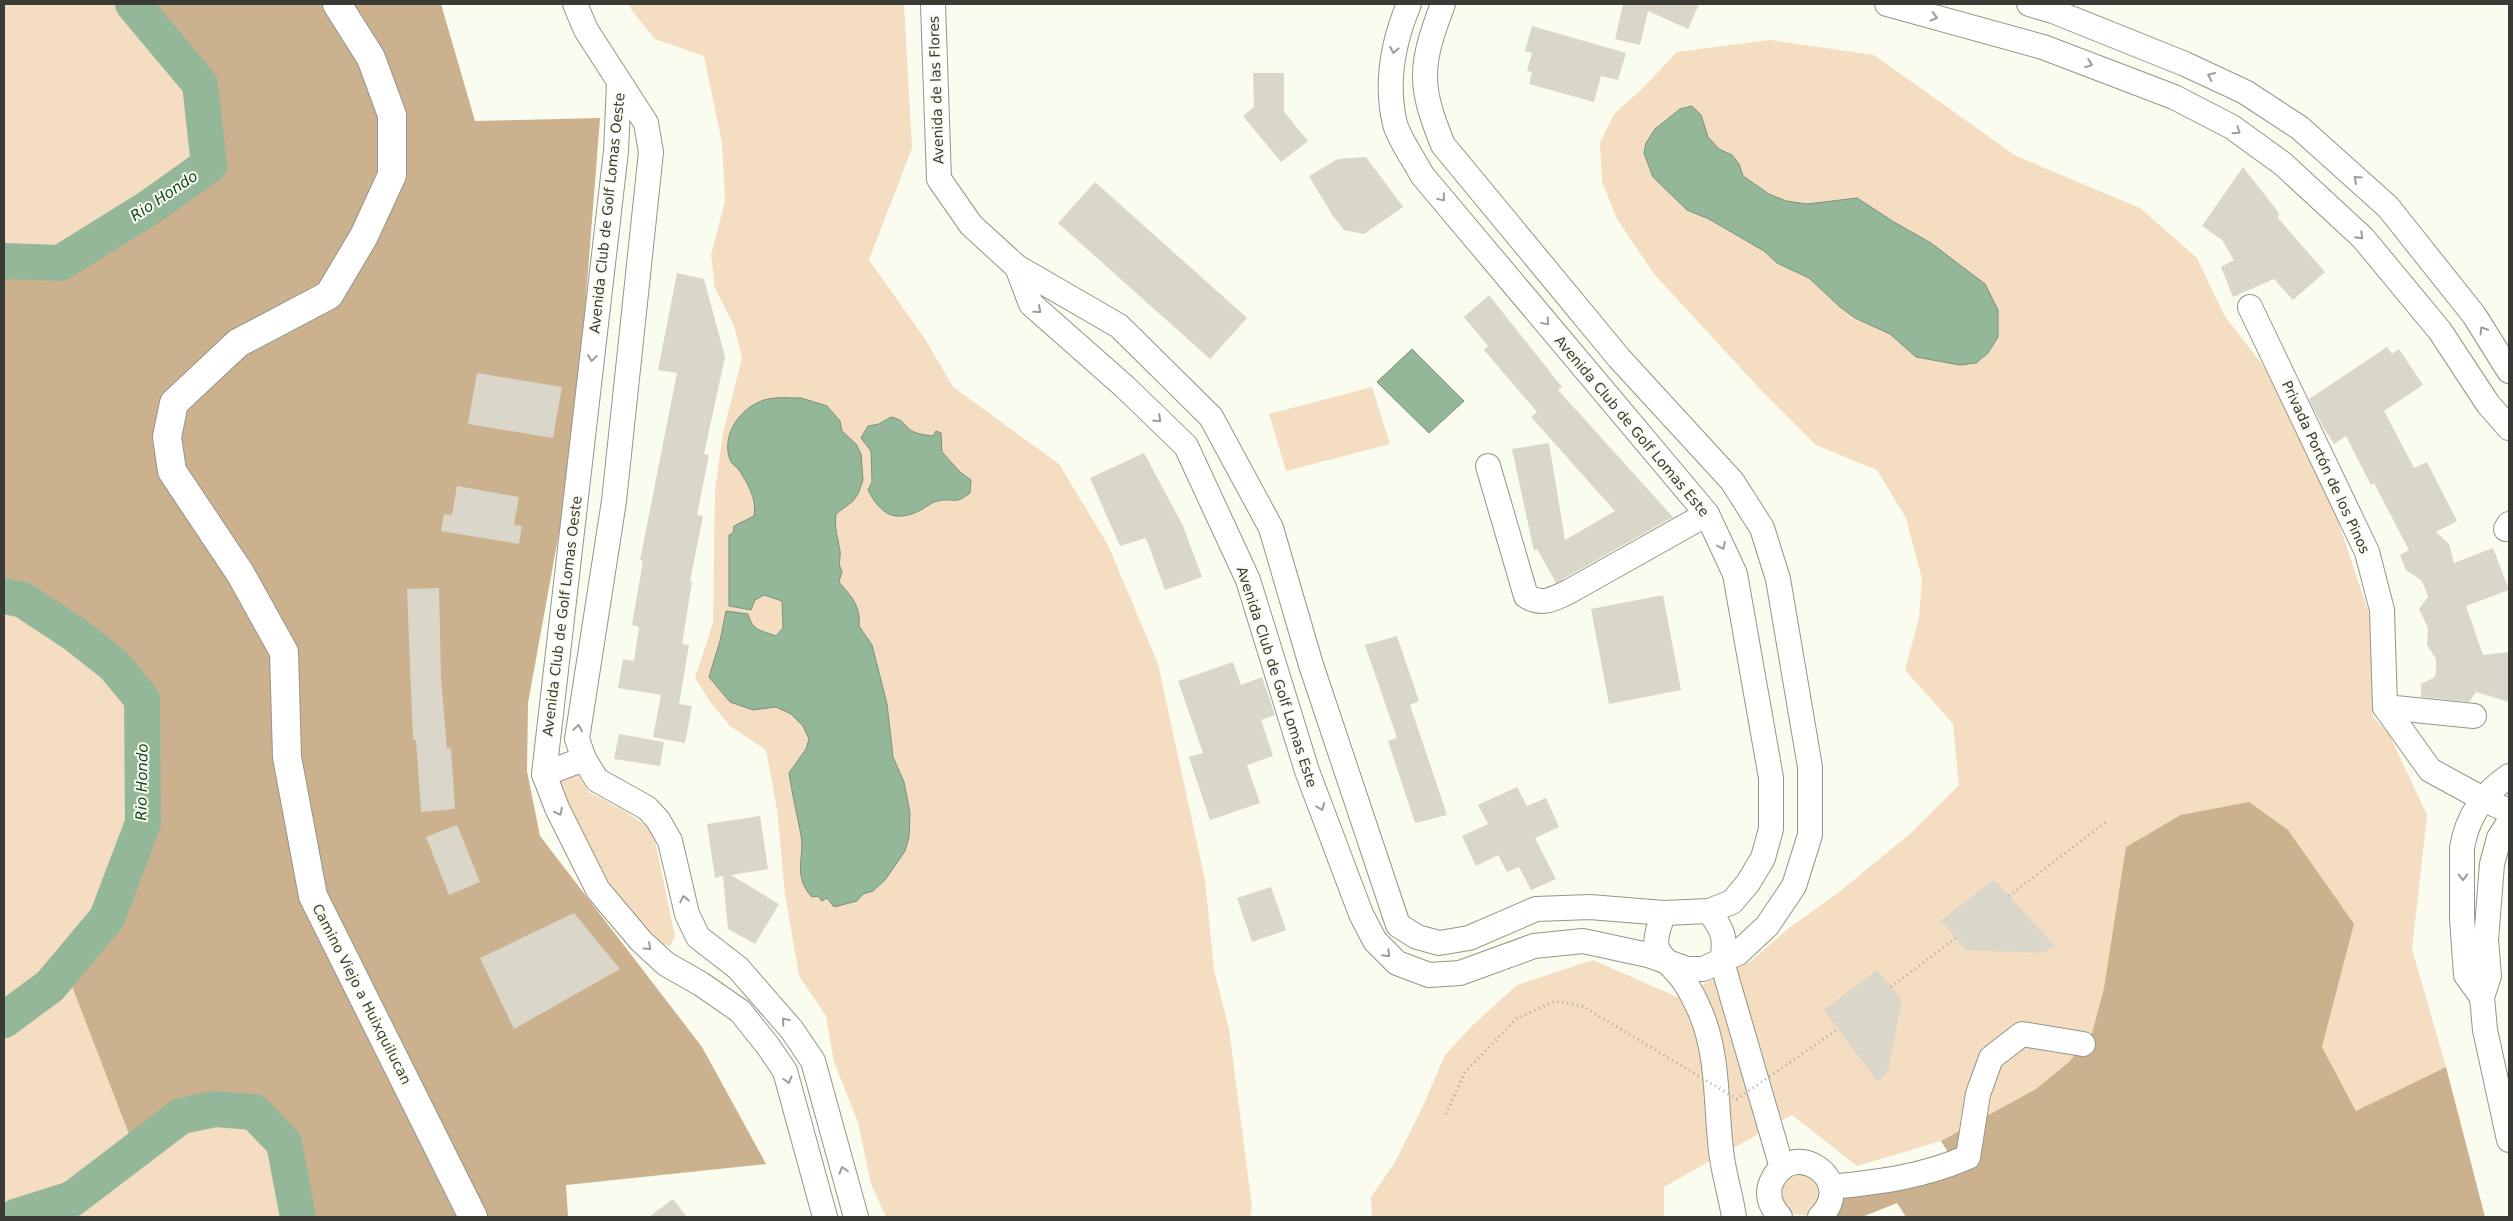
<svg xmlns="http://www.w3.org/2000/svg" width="2513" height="1221" viewBox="0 0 2513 1221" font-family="'DejaVu Sans',sans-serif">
<rect width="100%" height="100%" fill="#fafcef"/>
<g fill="#f4ddc0">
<polygon points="4,4 115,4 123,9 189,88 197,159 142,198 57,251 4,250"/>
<polygon points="629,4 904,4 912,148 869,260 925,339 953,387 1059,464 1108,545 1158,664 1205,880 1214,970 1229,1029 1252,1207 1250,1217 886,1217 871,1184 858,1122 834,1062 826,1016 799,976 785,894 777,809 766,750 730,726 711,703 695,678 713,623 715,490 723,433 742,358 734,326 715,288 711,255 725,201 722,143 704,56 655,39 632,11"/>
<polygon points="1770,40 1874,55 2016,156 2140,208 2197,258 2224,315 2277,384 2332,503 2370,617 2373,717 2389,734 2427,815 2412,949 2446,1067 2357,1112 2322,1047 2354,924 2104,988 2092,1033 2070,1061 2036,1089 1941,1141 1857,1166 1792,1115 1664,1187 1664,1217 1372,1217 1371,1197 1394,1164 1422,1108 1445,1055 1473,1025 1517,985 1593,960 1677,997 1751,961 1789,928 1838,893 1911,833 1959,785 1953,724 1905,670 1919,618 1922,579 1906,518 1877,470 1816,445 1759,388 1654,274 1617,219 1602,182 1600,143 1614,114 1643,88 1677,52"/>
<polygon points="1372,387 1390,444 1286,471 1269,414"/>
<polygon points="4,608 19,610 69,644 106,673 130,702 131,821 96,912 61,958 139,1160 187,1127 217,1121 249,1124 273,1148 286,1217 4,1217"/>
<path d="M567,775h11l11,17 37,20 27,19 22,106 -5,9c-42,-7 -94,-127 -112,-165z"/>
<path d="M1798,1169l17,6 9,13 -14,27c-22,1 -28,-3 -34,-25l7,-14z"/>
</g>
<g fill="#cbb18d">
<polygon points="115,4 441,4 475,121 600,118 574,450 528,703 527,771 540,836 702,1047 766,1164 566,1185 568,1217 286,1217 273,1148 249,1124 217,1121 187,1127 139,1160 61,958 96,912 131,821 130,702 106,673 69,644 19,610 4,608 4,250 57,251 142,198 197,159 189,88 123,9"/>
<polygon points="2249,802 2288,830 2354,924 2322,1047 2356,1111 2446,1067 2485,1217 1906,1217 1897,1203 1862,1217 1823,1217 1832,1201 1959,1170 1941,1141 2036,1089 2070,1061 2092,1033 2104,988 2126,847 2181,815"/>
</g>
<g fill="#94b799" stroke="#79927b">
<polygon points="1692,106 1701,115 1708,137 1719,149 1732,155 1739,164 1743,176 1769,194 1786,201 1807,204 1857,198 1894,222 1931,243 1985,284 1998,310 1998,337 1988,353 1976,363 1960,365 1916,357 1890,334 1855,318 1840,307 1809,278 1777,263 1764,251 1709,219 1687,210 1653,177 1644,153 1646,143 1655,129 1680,109"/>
<polygon points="1412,349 1464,401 1429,433 1377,382"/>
<path d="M801,398l26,8 13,15 2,10 14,13 5,10 2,26 -5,14 -5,7 -17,13c-2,14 2,24 4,37 1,9 -3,12 2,20l-3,11c12,14 22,24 20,44l13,19 15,59 6,53 11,25 6,31 -1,24 -4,14 -20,29 -12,11 -10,3 -6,7 -23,6 -7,-9 -5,3 -4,-5 -6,1c-20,-21 -7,-40 -11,-62 -4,-21 -9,-41 -12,-62l17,-24 3,-10 -6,-13 -12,-12 -15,-7 -23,3 -23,-8 -21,-25 11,-36 6,-30 22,3c5,18 13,16 28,22l7,-8 -1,-27 -18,-6 -9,5 -4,10 -22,-4v-71l4,-2 1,-7 20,-10c3,-17 -6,-32 -15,-46 -2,-3 -6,-5 -8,-8 -11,-24 7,-51 28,-60 12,-6 29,-4 42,-4z"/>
<path d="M891,417c13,4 9,3 17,11 6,6 17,7 25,8l3,-5 5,2 1,19 18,20 11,8 -1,13c-16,13 -17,4 -32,8 -6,1 -12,6 -17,9 -26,13 -40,5 -53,-20l4,-8 -1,-31 -10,-13 7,-12 11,-2z"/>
</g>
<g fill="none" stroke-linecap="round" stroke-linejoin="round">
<g stroke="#94b799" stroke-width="36">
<polyline points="4,261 60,263 150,207 209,165 200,84 133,4"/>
<polyline points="4,596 23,600 76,635 114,665 142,699 143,823 107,918 50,986 4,1020"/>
<polyline points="15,1217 72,1199 181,1116 215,1109 254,1112 284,1143 298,1217"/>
</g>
</g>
<g fill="#dad6c9">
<polygon points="1623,4 1699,4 1688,29 1648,11 1640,45 1615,39"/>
<polygon points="1532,26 1626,53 1618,80 1601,76 1594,102 1529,84 1532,72 1527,71 1532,53 1525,51"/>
<polygon points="1253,73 1284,73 1284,112 1308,141 1281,162 1243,116 1254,107"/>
<polygon points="1366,157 1403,207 1364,234 1344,230 1333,216 1309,176 1338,159"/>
<polygon points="2243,167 2279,213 2278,218 2325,272 2293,300 2274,279 2233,297 2221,267 2234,260 2222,240 2202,226"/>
<polygon points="1095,182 1247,318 1210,359 1058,223"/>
<polygon points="677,273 704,279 725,357 704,454 709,455 697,515 703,516 690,581 692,582 682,644 689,645 679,704 692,706 685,743 653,737 661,695 618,688 623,659 634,661 639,627 632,625 643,561 640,560 677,373 658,370"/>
<polygon points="1489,295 1562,387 1558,390 1673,517 1556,583 1537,549 1534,551 1512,449 1549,443 1565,540 1615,511 1531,417 1537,412 1484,350 1488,346 1464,317"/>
<polygon points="2387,347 2392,354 2399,349 2423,385 2384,411 2414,468 2427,462 2457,521 2436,532 2449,544 2454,563 2493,548 2509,590 2466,606 2483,655 2509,652 2509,702 2476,692 2469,702 2421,697 2421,684 2435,677 2436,668 2436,659 2427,645 2428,628 2419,609 2428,597 2425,588 2421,580 2406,570 2400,555 2409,550 2374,483 2371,485 2346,436 2334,444 2323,427 2309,399"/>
<polygon points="477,373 562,387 553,438 468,424"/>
<polygon points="1144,453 1183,526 1202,577 1165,590 1146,538 1120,546 1090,478"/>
<polygon points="457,486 519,497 514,525 522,526 519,544 441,531 444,514 452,515"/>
<polygon points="439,588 441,678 447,749 451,748 455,809 421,812 416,740 413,740 407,589"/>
<polygon points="1663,595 1681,690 1609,704 1591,609"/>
<polygon points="1397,636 1419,701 1410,705 1447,815 1415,823 1388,741 1397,738 1365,645"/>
<polygon points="1233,662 1241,685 1262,677 1275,715 1261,720 1273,756 1247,765 1260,803 1210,820 1189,757 1203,753 1178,681"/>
<polygon points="619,734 664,742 660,766 614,759"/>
<polygon points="1517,787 1527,806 1546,798 1559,827 1535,838 1556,879 1531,890 1519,867 1507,872 1498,855 1476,866 1462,836 1488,824 1478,805"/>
<polygon points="760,816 768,869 731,875 779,904 755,944 728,929 723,876 715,878 707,824"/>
<polygon points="457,825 480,882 449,895 426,837"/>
<polygon points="1994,880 2009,896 2055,946 2042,953 1966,950 1941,920"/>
<polygon points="1271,887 1286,930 1252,942 1237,898"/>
<polygon points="574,913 620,969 514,1029 480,958"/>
<polygon points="1877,970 1902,1000 1888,1071 1878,1082 1824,1010"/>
<polygon points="673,1199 687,1217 649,1217"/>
</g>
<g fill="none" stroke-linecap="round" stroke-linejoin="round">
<defs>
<g id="minor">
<polyline points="575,4 586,30 646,123 651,152 614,501 577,739 584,759 597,780 647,808 658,820 670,841 687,914 698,937 738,968 792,1030 813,1061 856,1217"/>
<path d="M933,4l6,175 32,46 46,42 102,59 92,91 60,111 40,137 87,260 19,12 22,6 30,-5 67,-29 54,-2 74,6 45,-2 23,-9 16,-19 15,-25 8,-29v-51l-36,-204 -28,-60 -285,-339c-8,-16 -22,-34 -27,-51 -10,-42 -2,-82 14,-120"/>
<polyline points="1887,4 2043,47 2174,97 2232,127 2283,164 2363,238 2440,331 2488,404 2509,428"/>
<polyline points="2029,4 2053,11 2185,64 2245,92 2300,128 2388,207 2474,315 2509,371"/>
<polyline points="619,83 616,151 544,774 557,808 598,890 641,941 666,964 701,984 740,1011 768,1046 785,1071 825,1217"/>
<path d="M1017,267l14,37 94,83 61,59 62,134 59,191 54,143 14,27 22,22 32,12 31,-2 74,-27 49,-5 65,14 39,14h16l35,-16 29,-27 27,-40 16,-51v-68l-32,-188 -16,-51 -30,-47 -113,-123 -176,-213c-25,-61 -23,-80 0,-141"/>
<polyline points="2250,307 2367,552 2382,610 2385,707 2430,770 2483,799 2509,811"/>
<path d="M1488,466l38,130c16,10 28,3 44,-5l137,-77"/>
<polyline points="2506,529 2509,524"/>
<polyline points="2385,707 2474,716"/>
<polyline points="544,774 584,759"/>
<polyline points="2509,822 2499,838 2492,864 2486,940 2489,976 2482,997 2485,1030 2509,1140"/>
<path d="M1709,911c15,21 17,26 13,51l60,206"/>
<path d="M1664,913c-18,44 -2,38 20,68 6,9 12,21 16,30 20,46 15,98 22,147 3,20 9,39 12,59"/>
<path d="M2482,997l-16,-22 -4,-57v-70c5,-31 22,-55 47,-72"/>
<path d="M1831,1187c49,-5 91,-10 137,-30l10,-63 13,-36 31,-24 61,10"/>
<path d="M1780,1217c-9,-10 -14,-21 -9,-34 20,-48 87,-4 49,34"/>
</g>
<polyline id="secondary" points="337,4 371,58 392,115 392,175 364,236 329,295 238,343 174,403 167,437 172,471 240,573 284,652 287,757 313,896 473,1217"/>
</defs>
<use href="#minor" stroke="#949689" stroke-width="26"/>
<use href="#secondary" stroke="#949689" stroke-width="30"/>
<g stroke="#aaaca2" stroke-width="3" stroke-dasharray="1 4" stroke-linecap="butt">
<polyline points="2009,896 2106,822"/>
<polyline points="1891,987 1956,938"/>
<polyline points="1446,1114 1465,1072 1516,1019 1555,1001 1582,1006"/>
</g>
<use href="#minor" stroke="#fff" stroke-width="24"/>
<use href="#secondary" stroke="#fff" stroke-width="28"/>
<polyline stroke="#aaaca2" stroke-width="3" stroke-dasharray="1 4" stroke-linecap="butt" points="1582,1006 1737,1099 1838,1029"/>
</g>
<defs><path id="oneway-chevron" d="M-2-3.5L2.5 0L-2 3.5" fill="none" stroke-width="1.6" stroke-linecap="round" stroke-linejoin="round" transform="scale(1.25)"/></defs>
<g stroke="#9c9d9a">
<use href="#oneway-chevron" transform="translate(1934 17) rotate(15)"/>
<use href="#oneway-chevron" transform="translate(1394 50) rotate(100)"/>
<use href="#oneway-chevron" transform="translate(2089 64) rotate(21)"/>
<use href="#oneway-chevron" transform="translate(2211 76) rotate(-155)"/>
<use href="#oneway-chevron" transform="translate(2237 131) rotate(34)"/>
<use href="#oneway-chevron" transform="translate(2357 179) rotate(-138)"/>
<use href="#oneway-chevron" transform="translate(1442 198) rotate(50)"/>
<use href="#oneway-chevron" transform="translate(2360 236) rotate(45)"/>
<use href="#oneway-chevron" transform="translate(1038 310) rotate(41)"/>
<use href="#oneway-chevron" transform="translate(1546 322) rotate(50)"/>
<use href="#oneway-chevron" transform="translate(2483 330) rotate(-122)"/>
<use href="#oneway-chevron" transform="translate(592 358) rotate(97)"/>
<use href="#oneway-chevron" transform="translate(1158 419) rotate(44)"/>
<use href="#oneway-chevron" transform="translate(1722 546) rotate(65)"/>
<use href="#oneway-chevron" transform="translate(578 728) rotate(-82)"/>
<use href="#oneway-chevron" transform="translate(1321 807) rotate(69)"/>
<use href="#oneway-chevron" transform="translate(559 812) rotate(64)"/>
<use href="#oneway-chevron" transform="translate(2463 877) rotate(89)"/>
<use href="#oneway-chevron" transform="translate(684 899) rotate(-102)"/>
<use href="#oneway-chevron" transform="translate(648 947) rotate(42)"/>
<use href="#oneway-chevron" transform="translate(1387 954) rotate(45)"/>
<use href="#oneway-chevron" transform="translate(785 1021) rotate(-130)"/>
<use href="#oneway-chevron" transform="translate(788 1080) rotate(75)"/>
<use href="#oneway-chevron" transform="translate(843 1170) rotate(-106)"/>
</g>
<g text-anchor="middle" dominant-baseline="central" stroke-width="4" stroke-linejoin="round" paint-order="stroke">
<g font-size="14" fill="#3a3b35" stroke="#fafcef">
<text transform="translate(936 90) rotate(-92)">Avenida de las Flores</text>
<text transform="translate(607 213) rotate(-84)">Avenida Club de Golf Lomas Oeste</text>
<text transform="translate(1632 426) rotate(50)">Avenida Club de Golf Lomas Este</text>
<text transform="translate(2326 467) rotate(65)">Privada Portón de los Pinos</text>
<text transform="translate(562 616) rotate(-83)">Avenida Club de Golf Lomas Oeste</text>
<text transform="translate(1277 677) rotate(72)">Avenida Club de Golf Lomas Este</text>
<text transform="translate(362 994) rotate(63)">Camino Viejo a Huixquilucan</text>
</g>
<g font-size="15" font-style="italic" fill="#0f4720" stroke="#fafcef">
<text transform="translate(164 196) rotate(-34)">Rio Hondo</text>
<text transform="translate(142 782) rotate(-89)">Rio Hondo</text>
</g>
</g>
<rect width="2513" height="1221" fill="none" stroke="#3a3b35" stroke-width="10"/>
</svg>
